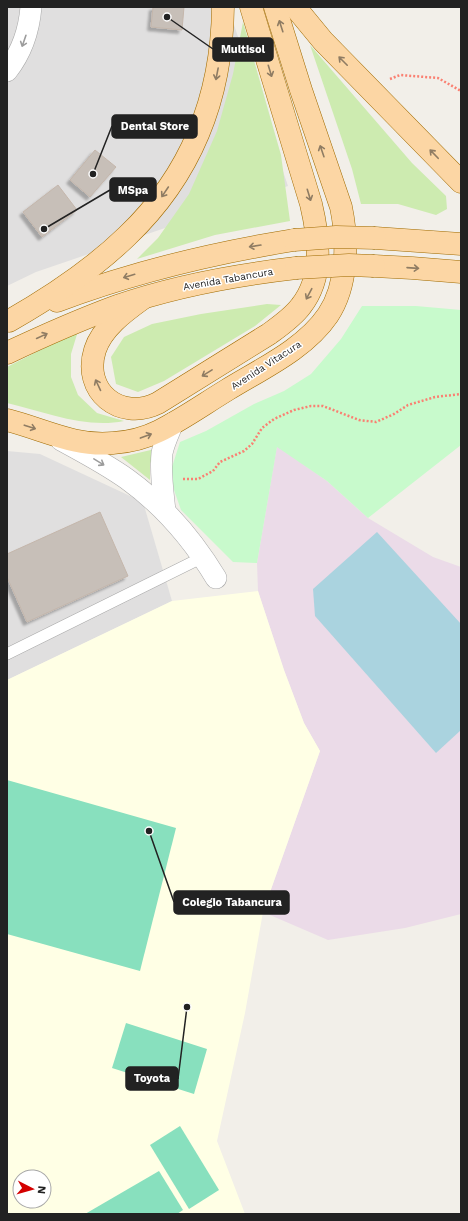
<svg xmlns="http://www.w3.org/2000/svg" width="468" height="1221" viewBox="0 0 468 1221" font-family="'Work Sans',sans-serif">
<defs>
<filter id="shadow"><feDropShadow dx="-3.5" dy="3.5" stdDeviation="1" flood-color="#0004"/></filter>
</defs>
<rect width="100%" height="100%" fill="#f2efe9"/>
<g fill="#e0dfdf">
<polygon points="7,7 228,7 288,186 36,272 7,286"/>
<polygon points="7,451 40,454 143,502 172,601 7,680"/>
</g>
<polygon fill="#ebdbe8" points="277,446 327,481 368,518 433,557 461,567 461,914 405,928 328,940 263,912 320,751 304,723 284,670 258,591 257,563"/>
<path fill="#ffffe5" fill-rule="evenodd" d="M258,591l26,79 20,53 16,28 -57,161 -18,101 -28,128 28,73h-238v-534l165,-79zM20,1177h24v24h-24z"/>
<g fill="#cdebb0">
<polygon points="243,22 281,155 290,221 215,235 137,259 158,238 189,194 217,131 233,74"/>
<polygon points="310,45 412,163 446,196 447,209 436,215 398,204 361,204 352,169"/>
<polygon points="267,304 281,305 255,326 164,381 138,392 116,384 111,357 124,337 152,324 201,314"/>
<path d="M78,331l-7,23v23l7,18 19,18 27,8c-38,8 -79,-9 -117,-18v-36z"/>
<polygon points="155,449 150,464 150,480 121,457"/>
</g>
<polygon fill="#c8facc" points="362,306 416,306 461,310 461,445 368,518 327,481 277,447 257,563 233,562 181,510 174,490 171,470 180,442 206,431 254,404 284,391 311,374 341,339"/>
<g fill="#88e0be">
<polygon points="7,780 176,828 140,971 7,934"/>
<polygon points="126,1023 207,1049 194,1094 112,1068"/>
<polygon points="180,1126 219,1190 189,1209 150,1145"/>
<polygon points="159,1171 183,1210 177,1214 85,1214"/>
</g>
<polygon fill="#aad3df" points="377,532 461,624 461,730 436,753 315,616 313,589"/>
<g fill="#c7bfb8" stroke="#c4b6ab" filter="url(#shadow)">
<polygon points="153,7 184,7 182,30 151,27"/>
<polygon points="95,150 116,167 90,197 70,180"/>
<polygon points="58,185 77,210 42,237 23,212"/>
<polygon points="100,512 128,576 27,622 7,577 7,554"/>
</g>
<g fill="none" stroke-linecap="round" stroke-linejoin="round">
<defs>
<polyline id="service" points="7,654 203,557"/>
<g id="minor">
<path d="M7,71c15,-19 22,-40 24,-64"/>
<path d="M61,440c22,12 45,24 66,39 36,26 66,61 89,99"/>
<path d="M165,511c-2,-19 -5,-39 -3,-58 2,-10 7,-20 11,-30"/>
</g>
<g id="primary">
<polyline points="295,7 323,41 461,182"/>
<polyline points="375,238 461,244"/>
<polyline points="374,266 412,268 461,272"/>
<path d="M142,299c-18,13 -40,29 -47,51 -13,41 25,72 63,53l111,-69c11,-8 24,-17 32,-28 23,-29 18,-68 10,-102l-60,-197"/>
<path d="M57,301c77,-29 156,-48 237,-61"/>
<path d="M9,321c42,-24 83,-51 118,-85 65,-62 95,-140 96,-229"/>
<path d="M7,353c36,-17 72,-33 110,-47 58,-20 118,-31 179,-38"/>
<path d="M7,420c36,9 68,27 106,23 16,-1 32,-5 46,-12 24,-12 45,-27 68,-41 34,-21 78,-41 101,-75 20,-30 20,-74 13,-108l-40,-117 -26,-83"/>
</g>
</defs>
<use href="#service" stroke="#a9a9a9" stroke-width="12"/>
<use href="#minor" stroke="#a9a9a9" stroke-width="22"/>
<use href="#primary" stroke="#a06b00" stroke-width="23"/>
<g stroke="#fa8072" stroke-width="2.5" stroke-dasharray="2 2" stroke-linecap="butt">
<polyline points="390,79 400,75 438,78 461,91"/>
<polyline points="183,479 198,479 213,471 220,462 244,451 252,444 262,428 274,419 294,410 311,406 323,406 359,420 376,422 394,414 408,405 435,397 461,394"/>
</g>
<use href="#service" stroke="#fff" stroke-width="11"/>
<use href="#minor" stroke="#fff" stroke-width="21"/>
<use href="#primary" stroke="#fcd6a4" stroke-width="22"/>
<defs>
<g id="primary-bridge">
<polyline points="294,240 336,237 375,238"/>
<polyline points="296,268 349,265 374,266"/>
</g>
</defs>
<use href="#primary-bridge" stroke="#a06b00" stroke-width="23" stroke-linecap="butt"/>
<use href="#primary-bridge" stroke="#fcd6a4" stroke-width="22"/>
</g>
<defs><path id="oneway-shaft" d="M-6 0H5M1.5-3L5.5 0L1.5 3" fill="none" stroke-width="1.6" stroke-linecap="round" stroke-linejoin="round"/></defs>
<g stroke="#8f7c63">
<use href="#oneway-shaft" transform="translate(281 26) rotate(-108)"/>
<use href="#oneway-shaft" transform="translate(343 61) rotate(-135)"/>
<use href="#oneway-shaft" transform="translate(270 71) rotate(73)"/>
<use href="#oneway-shaft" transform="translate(217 74) rotate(101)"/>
<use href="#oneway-shaft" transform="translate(322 151) rotate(-109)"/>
<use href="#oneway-shaft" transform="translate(434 154) rotate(-134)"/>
<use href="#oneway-shaft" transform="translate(165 192) rotate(124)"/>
<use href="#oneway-shaft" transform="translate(309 195) rotate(73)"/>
<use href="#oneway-shaft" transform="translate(255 246) rotate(171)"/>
<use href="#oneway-shaft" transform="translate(413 268) rotate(4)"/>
<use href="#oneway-shaft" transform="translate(129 276) rotate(163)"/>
<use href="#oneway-shaft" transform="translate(309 294) rotate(118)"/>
<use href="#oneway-shaft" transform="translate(42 336) rotate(-25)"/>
<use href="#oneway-shaft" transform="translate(207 373) rotate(148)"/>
<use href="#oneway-shaft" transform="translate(98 385) rotate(-115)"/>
<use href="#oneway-shaft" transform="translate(30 427) rotate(18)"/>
<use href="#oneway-shaft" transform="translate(146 436) rotate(-20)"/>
</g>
<g stroke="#9c9c9c">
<use href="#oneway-shaft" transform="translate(24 41) rotate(109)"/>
<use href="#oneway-shaft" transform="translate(99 462) rotate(31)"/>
</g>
<g text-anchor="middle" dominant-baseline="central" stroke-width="3" stroke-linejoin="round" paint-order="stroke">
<g font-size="10" fill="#222" stroke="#fff">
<text transform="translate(228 279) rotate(-10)">Avenida Tabancura</text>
<text transform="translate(266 365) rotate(-33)">Avenida Vitacura</text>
</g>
</g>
<path fill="none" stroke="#222" stroke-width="1.5" d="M167 17L213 49M93 174L112 126M44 229L110 190M149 831L174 902M187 1007L178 1079"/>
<g fill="#222" stroke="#fff" stroke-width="1.5">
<circle cx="167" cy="17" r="4"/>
<circle cx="93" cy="174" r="4"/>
<circle cx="44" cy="229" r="4"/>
<circle cx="149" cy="831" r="4"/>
<circle cx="187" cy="1007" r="4"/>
</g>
<g fill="#222" stroke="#222" stroke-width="1.5">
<rect x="213" y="38" width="60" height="23" rx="4"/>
<rect x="112" y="115" width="85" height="23" rx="4"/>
<rect x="110" y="178" width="46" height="23" rx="4"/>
<rect x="174" y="891" width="115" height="23" rx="4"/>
<rect x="126" y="1067" width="52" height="23" rx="4"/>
</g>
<g font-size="11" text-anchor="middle" font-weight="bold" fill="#fff">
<text x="243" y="53">Multisol</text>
<text x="155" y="130">Dental Store</text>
<text x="133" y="194">MSpa</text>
<text x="232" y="906">Colegio Tabancura</text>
<text x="152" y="1082">Toyota</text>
</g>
<rect width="468" height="1221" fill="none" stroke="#222222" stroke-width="16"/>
<g transform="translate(32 1189) rotate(96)"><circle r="19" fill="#ffffff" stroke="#a7a7a7"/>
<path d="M0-3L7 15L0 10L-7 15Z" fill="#d40000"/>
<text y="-6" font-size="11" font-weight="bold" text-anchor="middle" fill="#222222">N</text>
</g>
</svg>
